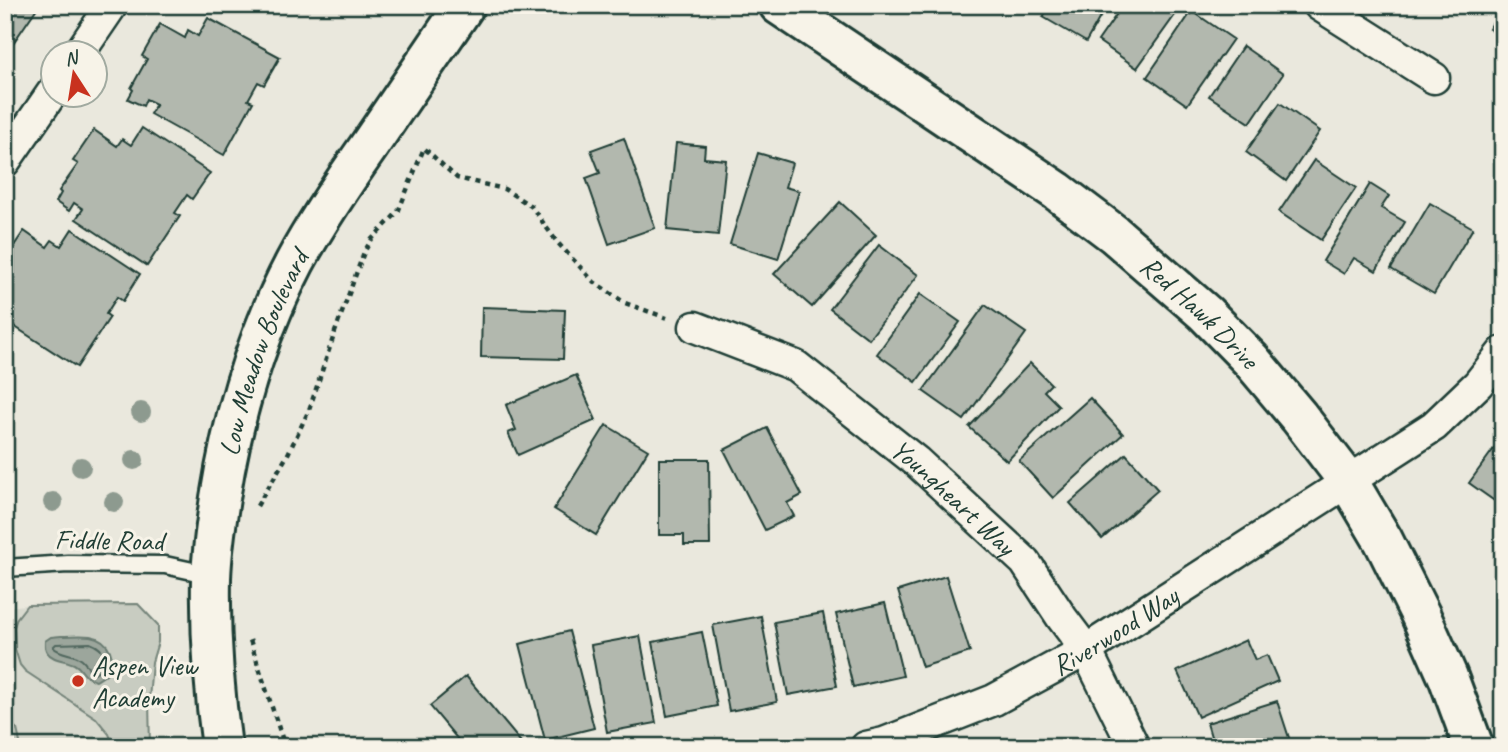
<svg xmlns="http://www.w3.org/2000/svg" width="1508" height="752" viewBox="0 0 1508 752" font-family="Caveat,sans-serif">
<rect width="100%" height="100%" fill="#eae8dd"/>
<filter id="ink" filterUnits="userSpaceOnUse"><feTurbulence type="fractalNoise" baseFrequency=".0143" numOctaves="2"/><feDisplacementMap in="SourceGraphic" scale="14" xChannelSelector="R" yChannelSelector="G"/><feConvolveMatrix kernelMatrix="1 2 1 2 8 2 1 2 1" color-interpolation-filters="sRGB"/></filter>
<g filter="url(#ink)">
<polygon fill="#d9dacf" points="138,604 158,625 158,642 152,662 149,700 150,747 21,747 17,729 5,718 5,607 27,605"/>
<g fill="#c8ccc1" stroke="#74847a" stroke-width="2">
<polygon points="138,604 158,625 158,642 152,662 149,700 150,747 114,747 109,734 96,718 25,671 20,665 15,649 14,627 17,618 27,605"/>
<polygon points="5,718 17,729 21,747 5,747"/>
</g>
<path fill="#9ca69c" stroke="#6a7c72" stroke-width="2" d="M61,636c10,0 20,-1 29,0 19,3 29,24 16,38 -3,3 -7,5 -10,7 -16,-5 -12,-12 -22,-17 -9,-4 -22,-4 -27,-12 -3,-4 -2,-7 -2,-11l6,-4z"/>
<g fill="none" stroke-linecap="round" stroke-linejoin="round">
<path stroke="#51675e" stroke-width="2" d="M90,643c16,6 21,20 5,30 -9,-4 -6,-7 -13,-13 -8,-7 -21,-5 -29,-13l3,-3z"/>
</g>
<g fill="#b2b8ae" stroke="#1f3d34" stroke-width="2">
<polygon points="5,5 39,5 5,55"/>
<polygon points="1050,5 1107,5 1086,42 1043,17"/>
<polygon points="1123,5 1177,5 1180,8 1137,68 1098,41"/>
<polygon points="1503,7 1503,38 1489,29"/>
<polygon points="1192,11 1233,39 1187,105 1147,77"/>
<polygon points="208,18 280,57 264,85 258,82 248,100 253,102 224,155 150,114 156,104 146,99 143,106 128,99 133,90 131,88 147,59 142,56 160,24 185,38 188,30 198,36"/>
<polygon points="1243,46 1283,74 1250,123 1209,96"/>
<polygon points="1280,103 1320,131 1286,181 1246,152"/>
<polygon points="142,128 210,173 192,199 187,195 175,213 180,216 147,266 76,219 83,209 74,203 69,211 56,202 61,193 59,191 78,164 73,161 94,130 117,146 122,139 131,145"/>
<polygon points="624,138 655,228 609,244 586,178 600,173 591,150"/>
<polygon points="676,143 705,146 704,158 726,160 718,235 667,230"/>
<polygon points="758,153 792,163 785,187 799,191 778,259 730,244"/>
<polygon points="1314,160 1356,188 1321,240 1279,212"/>
<polygon points="1370,184 1389,196 1381,208 1405,222 1376,271 1354,258 1344,274 1323,261"/>
<polygon points="840,202 876,235 812,307 774,274"/>
<polygon points="1430,203 1473,228 1434,294 1391,269"/>
<polygon points="72,229 140,274 123,301 117,297 106,314 110,317 77,367 6,321 13,311 5,306 5,269 8,265 5,264 5,259 24,231 47,247 52,240 61,246"/>
<polygon points="879,245 918,275 869,339 830,309"/>
<polygon points="920,294 960,322 916,382 877,354"/>
<polygon points="985,305 1026,333 964,420 923,391"/>
<polygon points="482,307 565,310 563,359 481,357"/>
<polygon points="1030,363 1051,384 1044,391 1059,406 1007,461 969,427"/>
<polygon points="576,375 596,420 518,455 508,433 516,430 506,405"/>
<polygon points="1090,398 1123,434 1053,498 1019,461"/>
<polygon points="606,425 648,450 596,535 554,509"/>
<polygon points="767,428 802,495 787,503 794,516 765,530 724,450"/>
<polygon points="1503,436 1503,507 1469,483"/>
<polygon points="1126,454 1158,490 1102,539 1070,503"/>
<polygon points="659,459 709,459 710,545 684,545 684,535 659,535"/>
<polygon points="946,576 970,652 922,667 898,591"/>
<polygon points="885,603 903,676 853,687 836,614"/>
<polygon points="823,613 837,686 788,695 774,622"/>
<polygon points="761,616 777,702 729,711 713,625"/>
<polygon points="569,631 594,728 545,740 520,644"/>
<polygon points="702,632 717,706 667,716 653,642"/>
<polygon points="640,636 656,723 607,732 591,645"/>
<polygon points="1246,640 1255,660 1267,655 1278,681 1198,717 1177,671"/>
<polygon points="466,676 525,747 464,747 430,706"/>
<polygon points="1277,701 1292,747 1214,747 1207,723"/>
</g>
<g fill="none" stroke-linecap="round" stroke-linejoin="round">
<defs>
<polyline id="service" points="5,568 68,564 165,565 211,575"/>
<g id="minor">
<polyline points="1319,5 1434,78"/>
<polyline points="80,52 112,5"/>
<polyline points="5,161 52,93"/>
<path id="s1" d="M695,327l101,39 121,96 108,100 37,56 24,32 48,97"/>
<path id="s2" d="M866,747l18,-4 110,-43 92,-50 348,-224 44,-42 25,-32"/>
</g>
<g id="tertiary">
<path id="s3" d="M779,5l278,186 57,43 91,79 46,47 48,57 49,64 35,59 37,74 28,63 26,70"/>
<path id="s4" d="M222,747c-8,-56 -12,-113 -11,-169 1,-27 5,-54 9,-80 13,-82 36,-162 75,-236 22,-41 48,-79 74,-116 32,-47 64,-94 96,-141"/>
</g>
</defs>
<use href="#service" stroke="#1f3d34" stroke-width="21"/>
<use href="#minor" stroke="#1f3d34" stroke-width="35"/>
<use href="#tertiary" stroke="#1f3d34" stroke-width="44"/>
<g stroke="#1f3d34" stroke-width="4.5" stroke-dasharray="5 5" stroke-linecap="butt">
<polyline points="257,506 287,456 309,410 335,332 364,252 372,239 398,212 424,148 457,178 504,189 531,206 557,242 594,282 625,303 667,318"/>
<polyline points="250,640 285,747"/>
</g>
<use href="#service" stroke="#f7f3e8" stroke-width="16"/>
<use href="#minor" stroke="#f7f3e8" stroke-width="30"/>
<use href="#tertiary" stroke="#f7f3e8" stroke-width="38"/>
</g>
<g fill="#8d9a8f">
<circle cx="141" cy="412" r="10"/>
<circle cx="134" cy="460" r="10"/>
<circle cx="81" cy="467" r="10"/>
<circle cx="53" cy="502" r="10"/>
<circle cx="114" cy="502" r="10"/>
</g>
</g>
<circle fill="#c8321e" stroke="#f7f3e8" stroke-width="2.5" cx="78" cy="681" r="7"/>
<g text-anchor="middle" dominant-baseline="central" stroke-width="6" stroke-linejoin="round" paint-order="stroke">
<g font-size="28" fill="#1f3d34" stroke="#f7f3e8">
<text stroke="none"><textPath href="#s3" startOffset="522">Red Hawk Drive</textPath></text>
<text stroke="none"><textPath href="#s4" startOffset="402">Low Meadow Boulevard</textPath></text>
<text stroke="none"><textPath href="#s1" startOffset="313">Youngheart Way</textPath></text>
<text transform="translate(109 540) rotate(1)">Fiddle Road</text>
<text stroke="none"><textPath href="#s2" startOffset="276">Riverwood Way</textPath></text>
</g>
<g font-size="28" fill="#1f3d34" stroke="#f7f3e8" text-anchor="start">
<text x="92" y="665">Aspen View<tspan x="92" dy="32">Academy</tspan></text>
</g>
</g>
<rect width="1508" height="752" fill="none" stroke="#f7f3e8" stroke-width="28"/>
<rect x="14" y="14" width="1480" height="724" fill="none" stroke="#1f3d34" stroke-width="2.5" filter="url(#ink)"/>
<g transform="translate(74 74) rotate(348)"><circle r="33" fill="#f7f3e8" stroke="#a1aaa0" stroke-width="2"/>
<path d="M0-5L12 26L0 18L-12 26Z" fill="#c8321e"/>
<text y="-10" font-size="19" font-weight="bold" text-anchor="middle" fill="#1f3d34">N</text>
</g>
</svg>
